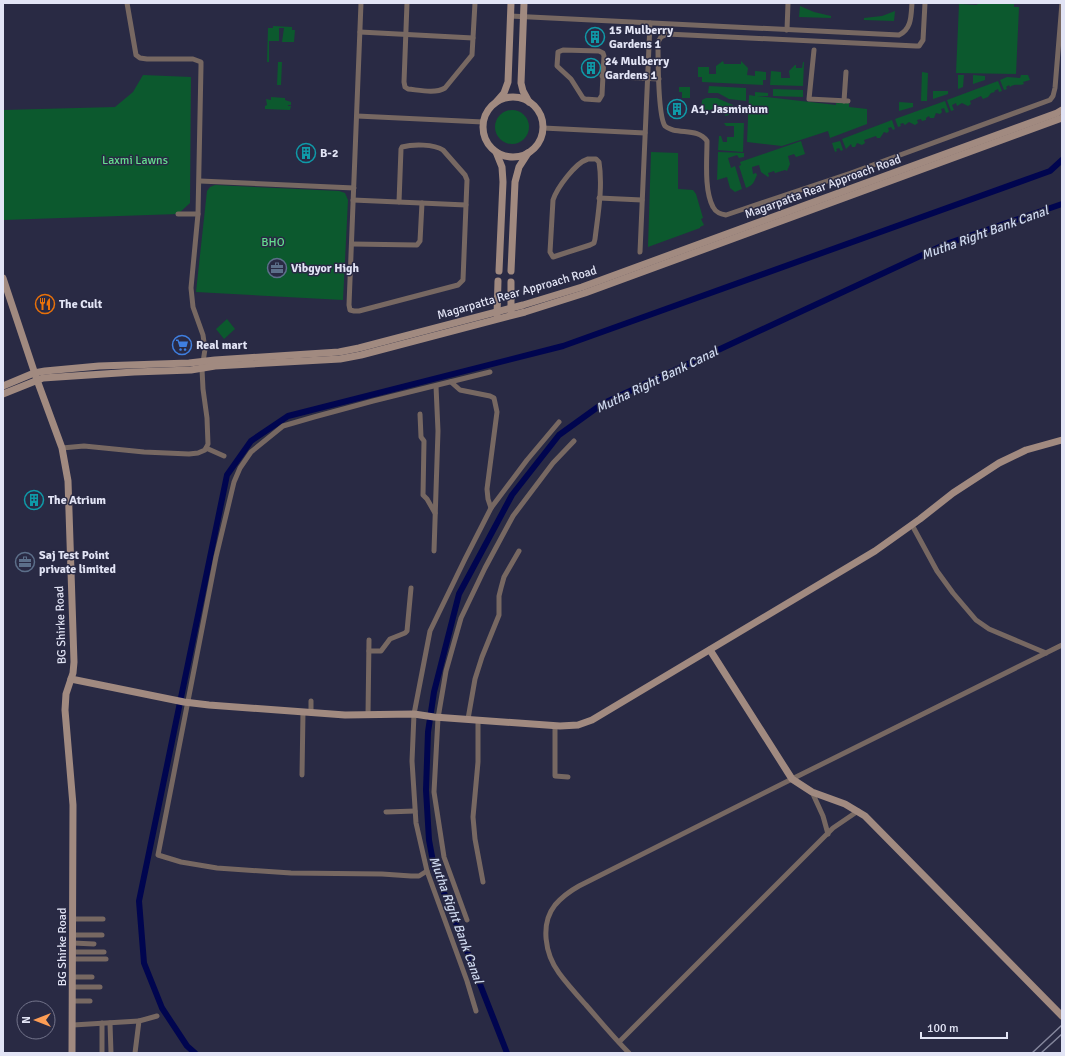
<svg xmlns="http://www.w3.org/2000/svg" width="1065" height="1056" viewBox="0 0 1065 1056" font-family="Signika,sans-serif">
<rect width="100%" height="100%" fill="#292a44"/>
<g fill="#0c592e">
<polygon points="978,3 1014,4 1014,7 1019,7 1016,74 956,73 959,4 977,5"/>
<polygon points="800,6 814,12 831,16 831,18 799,17"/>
<polygon points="895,11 894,21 864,20 864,18 882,16"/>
<polygon points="273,26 292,27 292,30 295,30 294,42 282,42 284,28 279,28 279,41 269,41 269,62 267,62 268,28 273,28"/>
<polygon points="723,61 724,64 741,64 741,61 748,68 747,75 755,76 755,71 766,72 766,80 763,80 763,85 702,82 702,77 698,77 698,67 709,67 709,74 716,74 716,66"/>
<polygon points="278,62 282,62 281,85 277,85"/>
<polygon points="803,62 804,62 803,86 770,85 771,71 781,72 781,78 790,78 789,71 795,65 796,65 796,68 802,68"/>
<polygon points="922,72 928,73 927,101 921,101"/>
<polygon points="143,75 191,77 190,203 178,214 3,220 3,110 115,107 133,92"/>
<polygon points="958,75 964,75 963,87 958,89"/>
<polygon points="973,75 985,76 985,80 973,84"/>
<path d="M1021,75h7l2,5 -7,2 1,2c-6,2 -9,-1 -14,3l-1,-2 -3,2 1,2 -3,1 -4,-10 7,-3 13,1z"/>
<polygon points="998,81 1002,91 999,92 998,89 994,91 995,92 991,93 988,97 983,99 981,96 970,101 971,104 968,106 962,103 957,106 956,103 952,105 954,110 951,111 947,100"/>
<polygon points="709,86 746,88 746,101 729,99 718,93 708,93"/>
<polygon points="679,87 690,87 690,98 682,98 682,92 679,92"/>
<polygon points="773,89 803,90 803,97 773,96"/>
<polygon points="933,91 948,91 948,94 933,99"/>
<polygon points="755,92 768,93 768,96 757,96 836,105 836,103 849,103 849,107 867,109 867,124 830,138 828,131 782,146 747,142 749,95 755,96"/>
<polygon points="271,97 285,98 285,100 291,102 291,105 288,105 288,106 291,106 290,110 265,109 265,106 267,105 266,99 271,100"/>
<polygon points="706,98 717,98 733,105 733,111 729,112 729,115 725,116 724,108 715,108 701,114 702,100"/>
<polygon points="945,101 949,112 946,113 944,108 941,109 942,112 940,114 936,113 934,118 930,118 929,116 926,118 926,120 922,121 921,119 917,120 918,123 915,125 909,122 905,125 903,123 900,124 901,126 898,127 895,119"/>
<polygon points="899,102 913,103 913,107 899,111"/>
<circle cx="512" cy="127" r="17"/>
<polygon points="892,120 895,129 893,130 891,127 888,128 889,131 887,133 884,132 880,138 877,138 876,136 864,140 865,143 862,145 857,143 855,147 852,147 851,144 846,149 842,139"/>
<polygon points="724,123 744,123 743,152 718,150 719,136 721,136 723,142 727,142 727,137 734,137 734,126 726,126"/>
<path d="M801,141l4,13 -9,3 -2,-3 -6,2 2,8 -3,7 -2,-1 -10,3 -1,-2 -6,2 1,3 -1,1 -7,-5 -2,-7 -7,2 1,7 3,-1 1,2c-3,6 -3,10 -11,13l-7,-22 2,-1 -1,-3z"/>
<polygon points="840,141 843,150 841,151 839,148 836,149 837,151 835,152 832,143"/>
<polygon points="651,152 678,153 678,189 693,190 696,194 703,218 701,219 704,225 700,227 700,228 648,247"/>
<polygon points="718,152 744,153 744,157 739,158 737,155 728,158 731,168 735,166 742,189 735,192 730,188 727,177 717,180"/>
<polygon points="215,185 339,191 345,193 348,200 343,300 196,292 207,191 210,187"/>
<polygon points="227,319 235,329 224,339 216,329"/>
</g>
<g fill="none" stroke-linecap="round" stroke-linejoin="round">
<g stroke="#00054f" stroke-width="6">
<polyline points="195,1053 187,1046 162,1008 144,963 139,901 227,475 251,441 288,416 563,346 1050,171 1062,160"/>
<polyline points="507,1053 434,867 429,840 426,790 428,732 434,692 459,594 512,495 559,435 602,404 946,244 1062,204"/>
</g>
<g stroke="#776862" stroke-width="5">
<path d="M361,3l-12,302 1,5 4,1h5l99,-26 5,-5 4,-100 -2,-5 -22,-25c-9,-6 -30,-6 -41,-3l-1,2 -2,53"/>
<path d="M407,3l-3,79 1,5 3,2c11,1 27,5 37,-1l27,-33 3,-52"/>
<path d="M925,3l-2,37 -4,6h-3l-249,-12 -6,3 -3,5c0,14 0,74 7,84 2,2 6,3 8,4 13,3 26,0 34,11 0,19 -3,49 6,66 3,6 8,7 13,8l125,-42 199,-73 3,-4 2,-8 7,-85"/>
<path d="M510,16l389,19c13,-6 12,-20 13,-32"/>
<polyline points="787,30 788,3"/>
<polyline points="360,32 473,38"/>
<polygon points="563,50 599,51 603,53 604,56 602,95 599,100 585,99 583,98 571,79 557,66 558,52"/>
<polyline points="814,50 809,99 848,101"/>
<polyline points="602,76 659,79"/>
<polyline points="844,101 846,72"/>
<polyline points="357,116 483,122"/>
<polyline points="543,128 645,133"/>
<path d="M588,159h8l3,3c4,25 -1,52 -4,77l-1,4 -4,2 -37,12 -3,-5 3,-52c4,-12 22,-37 35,-41z"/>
<polyline points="200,181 354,188"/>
<polyline points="599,198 642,200"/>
<polyline points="353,200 466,205"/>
<polyline points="178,214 198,214"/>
<polyline points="352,244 417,245 420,241 422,203"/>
<polyline points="640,252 650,23"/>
<polyline points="451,382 460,390 490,396 494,398 497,412 487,489 488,499 491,508"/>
<polyline points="420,414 421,437 424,441 423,495 427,499 435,513"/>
<polyline points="62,448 84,446 144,452 189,454 198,453 205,450 208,444 207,418 203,389 202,369 205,349 203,335 193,307 191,288 198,214 201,66 201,62 193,59 147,59 140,58 136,55 127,3"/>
<polyline points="206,448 224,456"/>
<polyline points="912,525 937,571 953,593 976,620 989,629 1046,653"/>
<polyline points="434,551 438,431 436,386"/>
<polyline points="369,651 381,651 390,639 405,633 407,631 411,588"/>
<polyline points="311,713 311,701"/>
<polyline points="368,715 369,640"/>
<polyline points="468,719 475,679 482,657 499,615 499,596 501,588 504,577 519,551"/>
<polyline points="478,720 478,762 473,817 475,839 483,882"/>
<polyline points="555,726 555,776 568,777"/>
<polyline points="302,775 303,712"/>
<polyline points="812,792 823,816 828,834"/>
<polyline points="386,812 415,811"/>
<polyline points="427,871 419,876 411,876 382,874 291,873 217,868 181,862 158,855 216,557 234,482 240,468 251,452 283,426 314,417 373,401 490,372"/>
<polyline points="73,919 103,919"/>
<polyline points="467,920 444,857 434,792 438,718 446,671 461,618 485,568 513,516 553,463 574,441"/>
<polyline points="73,935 102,935"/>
<polyline points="73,943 94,944"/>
<polyline points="73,952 104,952"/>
<polyline points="73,959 106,959"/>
<polyline points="73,977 92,977"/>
<polyline points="73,987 100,987"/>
<polyline points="73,1001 90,1001"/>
<polyline points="476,1011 467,981 427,871 416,823 412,761 414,714 430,631 465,559 491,508 527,460 559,422"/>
<polyline points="102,1023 102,1053"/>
<polyline points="110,1023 111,1053"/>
<polyline points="73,1025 139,1021"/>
<polyline points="619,1042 833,828 858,811"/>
<polyline points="135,1053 139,1021 157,1016"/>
<path d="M629,1053c-15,-15 -29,-32 -43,-48 -9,-10 -19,-21 -27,-32 -14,-19 -19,-49 -4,-68 7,-8 15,-14 24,-19l213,-107 270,-134"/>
</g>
<g stroke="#a18a80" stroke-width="7">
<polyline points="524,3 521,83 523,91 529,102"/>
<circle cx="513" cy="127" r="30"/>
<polyline points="497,101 504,93 508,82 511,3"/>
<polyline points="496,152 502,167 503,182 499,271"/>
<polyline points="511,271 515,182 519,167 528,153"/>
<polyline points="3,278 37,380 62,448 68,481 74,662 73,673 66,694 65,710 73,805 72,1053"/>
<polyline points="511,312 511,282"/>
<polyline points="497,315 498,281"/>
<polyline points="3,386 34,373 45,371 99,366 189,363 215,360 339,352 359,348 523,305 582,287 1057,113 1062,110"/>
<polyline points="3,394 43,378 134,372 191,370 215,366 340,359 361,355 525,312 585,293 1062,118"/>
<polyline points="710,650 792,779 812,792 845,804 865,816 1062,1016"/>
<polyline points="71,679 184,702 209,705 345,715 414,714 434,717 560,726 578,725 592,720 875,551 920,519 953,493 999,463 1026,450 1062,440"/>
</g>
<g stroke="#84869c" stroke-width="1.5">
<polyline points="1032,1053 1062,1025"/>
<polyline points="1041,1053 1062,1034"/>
</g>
</g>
<defs>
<symbol id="building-ring" viewBox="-11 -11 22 22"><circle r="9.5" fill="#292a44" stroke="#0f9aa8" stroke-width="1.5"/><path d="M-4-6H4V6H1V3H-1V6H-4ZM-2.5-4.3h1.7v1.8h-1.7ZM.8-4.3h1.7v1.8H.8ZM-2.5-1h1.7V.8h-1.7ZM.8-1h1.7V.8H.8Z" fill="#0f9aa8"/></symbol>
<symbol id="office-ring" viewBox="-11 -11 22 22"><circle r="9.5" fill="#292a44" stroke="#5c6f8a" stroke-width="1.5"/><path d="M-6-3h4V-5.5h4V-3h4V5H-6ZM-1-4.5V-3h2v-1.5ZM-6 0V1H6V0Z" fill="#5c6f8a"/></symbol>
<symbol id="restaurant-ring" viewBox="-11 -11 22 22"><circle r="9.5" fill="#292a44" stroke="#e8710a" stroke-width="1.5"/><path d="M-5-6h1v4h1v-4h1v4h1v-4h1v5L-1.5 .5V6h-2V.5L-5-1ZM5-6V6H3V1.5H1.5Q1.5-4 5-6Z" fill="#e8710a"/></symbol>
<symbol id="supermarket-ring" viewBox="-11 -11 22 22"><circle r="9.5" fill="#292a44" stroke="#3f7fe0" stroke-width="1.5"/><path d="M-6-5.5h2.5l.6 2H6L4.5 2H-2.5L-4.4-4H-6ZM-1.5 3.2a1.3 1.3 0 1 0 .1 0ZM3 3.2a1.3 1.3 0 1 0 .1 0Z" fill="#3f7fe0"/></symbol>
</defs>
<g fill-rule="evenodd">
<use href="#building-ring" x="584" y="26" width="22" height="22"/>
<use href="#building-ring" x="580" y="57" width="22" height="22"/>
<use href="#building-ring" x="666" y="98" width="22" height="22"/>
<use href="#building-ring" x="295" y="142" width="22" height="22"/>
<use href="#office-ring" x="266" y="257" width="22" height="22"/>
<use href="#restaurant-ring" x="34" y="293" width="22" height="22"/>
<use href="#supermarket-ring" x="171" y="334" width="22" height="22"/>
<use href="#building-ring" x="23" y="489" width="22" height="22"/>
<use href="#office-ring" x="14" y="551" width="22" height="22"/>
</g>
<g text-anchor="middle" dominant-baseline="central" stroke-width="3" stroke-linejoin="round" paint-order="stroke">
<g font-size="12" font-weight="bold" fill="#e2e4f5" stroke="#292a44" text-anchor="start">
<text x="609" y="30">15 Mulberry<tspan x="609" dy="14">Gardens 1</tspan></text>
<text x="605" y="61">24 Mulberry<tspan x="605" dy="14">Gardens 1</tspan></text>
<text x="691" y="109">A1, Jasminium</text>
<text x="320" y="153">B-2</text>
<text x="291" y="268">Vibgyor High</text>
<text x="59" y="304">The Cult</text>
<text x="196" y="345">Real mart</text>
<text x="48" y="500">The Atrium</text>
<text x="39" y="555">Saj Test Point<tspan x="39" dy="14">private limited</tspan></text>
</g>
<g font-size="12" fill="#64de8e" stroke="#292a44">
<text x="135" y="160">Laxmi Lawns</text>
<text x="273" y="242">BHO</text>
</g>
<g font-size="12" fill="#e2e4f5" stroke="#292a44">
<text transform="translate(823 187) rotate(-20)">Magarpatta Rear Approach Road</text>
<text transform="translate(517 293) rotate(-16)">Magarpatta Rear Approach Road</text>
<text transform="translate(61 625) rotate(-92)">BG Shirke Road</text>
<text transform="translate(62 947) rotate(-90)">BG Shirke Road</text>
</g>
<g font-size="13" font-style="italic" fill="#cfd9ef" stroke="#292a44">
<text transform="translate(985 233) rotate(-20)">Mutha Right Bank Canal</text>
<text transform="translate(657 380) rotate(-26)">Mutha Right Bank Canal</text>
<text transform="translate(456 920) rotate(70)">Mutha Right Bank Canal</text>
</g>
</g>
<rect width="1065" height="1056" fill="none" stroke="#e2e4f5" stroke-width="8"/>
<g transform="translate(36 1020) rotate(270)"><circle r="19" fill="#292a44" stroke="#73748b"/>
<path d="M0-3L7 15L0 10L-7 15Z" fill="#fd9d55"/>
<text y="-6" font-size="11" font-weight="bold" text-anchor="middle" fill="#e2e4f5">N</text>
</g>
<path d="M921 1032v6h86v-6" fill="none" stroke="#e2e4f5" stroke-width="2"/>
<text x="927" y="1032" font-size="12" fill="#e2e4f5" stroke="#292a44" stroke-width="3" paint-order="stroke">100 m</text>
</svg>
